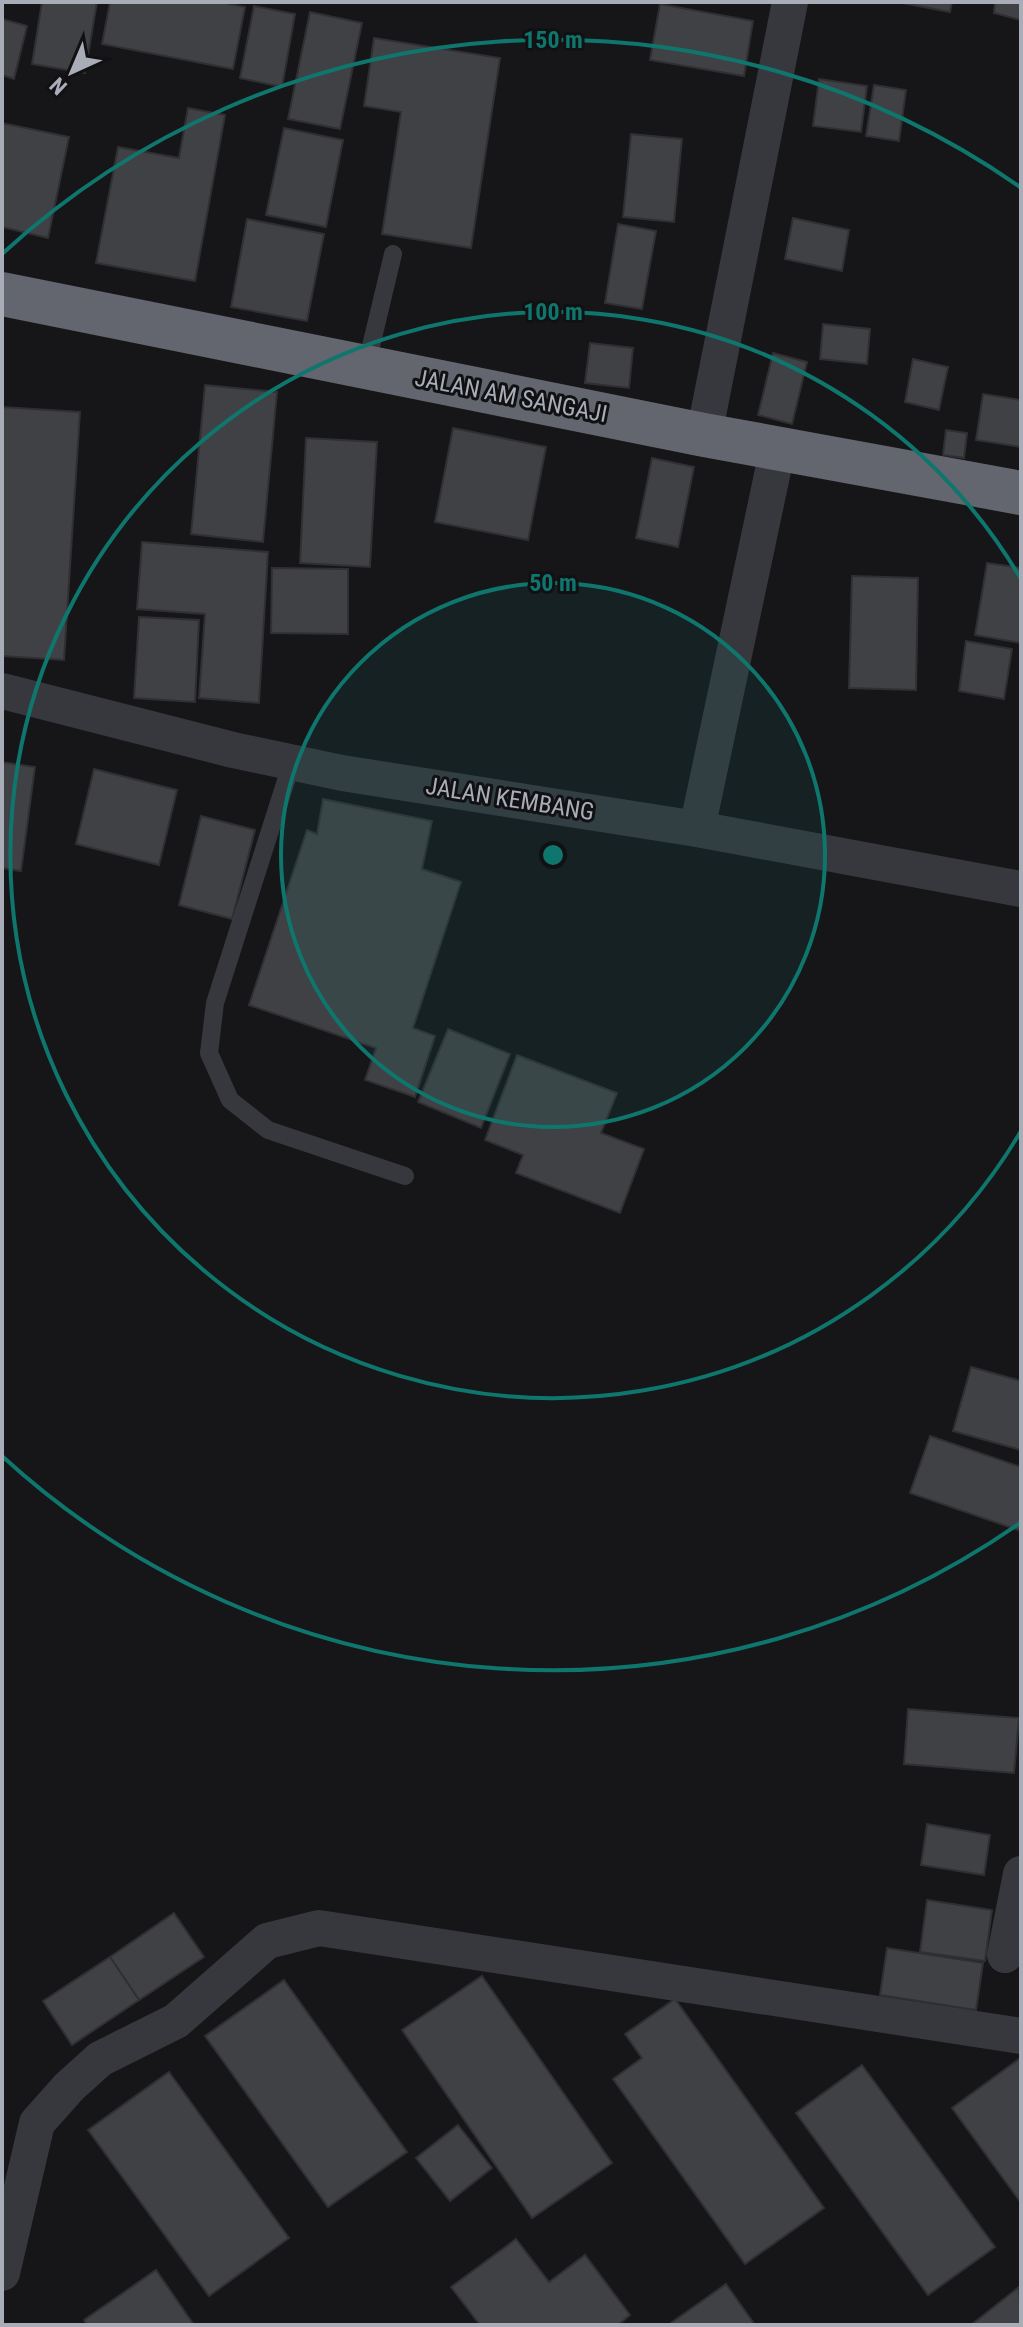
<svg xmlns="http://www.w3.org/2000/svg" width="1023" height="2327" viewBox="0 0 1023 2327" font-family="'Roboto Condensed',sans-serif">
<rect width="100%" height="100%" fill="#161618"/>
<g fill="#404145" stroke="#303034" stroke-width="2">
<polygon points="42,2 97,2 85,73 32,64"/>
<polygon points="110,2 220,2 245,7 233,69 102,44"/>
<polygon points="897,2 952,2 950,12"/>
<polygon points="995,2 1021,2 1021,20 994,13"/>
<polygon points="660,4 753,21 744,76 650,60"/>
<polygon points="254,6 295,14 282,87 240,78"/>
<polygon points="310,12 362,23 340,129 288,119"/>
<polygon points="2,19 27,26 14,79 2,75"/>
<polygon points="374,38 500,58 471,248 382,234 401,112 364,106"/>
<polygon points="819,79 867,86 861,132 813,126"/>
<polygon points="874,85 906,90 899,141 866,136"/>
<polygon points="188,108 225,115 195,281 96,263 118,147 179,158"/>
<polygon points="2,123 69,137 48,238 2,227"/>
<polygon points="284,128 343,140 326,227 266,215"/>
<polygon points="631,134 682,139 674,222 623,217"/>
<polygon points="793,218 849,230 842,271 785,259"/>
<polygon points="247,219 324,234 307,321 231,307"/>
<polygon points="618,224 656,231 642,309 605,303"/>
<polygon points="823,324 870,329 867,364 820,359"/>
<polygon points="590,343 633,348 629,388 585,383"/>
<polygon points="773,353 807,362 792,424 758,415"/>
<polygon points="913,359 948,367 939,410 905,402"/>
<polygon points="205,385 277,392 263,542 191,534"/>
<polygon points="983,394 1021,400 1021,447 976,440"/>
<polygon points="2,407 80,412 64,660 2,656"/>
<polygon points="453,428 546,447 528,540 435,522"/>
<polygon points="946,430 967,433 964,458 943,455"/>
<polygon points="306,438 377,442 370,567 300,563"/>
<polygon points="652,458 694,467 678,547 636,538"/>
<polygon points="142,542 268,552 259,703 199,698 205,614 137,609"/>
<polygon points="987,563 1021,568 1021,643 975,635"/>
<polygon points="272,568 348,569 348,634 271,633"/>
<polygon points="852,576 918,578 916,690 849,688"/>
<polygon points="139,617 199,620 195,702 134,698"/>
<polygon points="966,641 1012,649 1004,699 959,691"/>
<polygon points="2,762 35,767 21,871 2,868"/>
<polygon points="94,769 177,790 159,865 76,844"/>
<polygon points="323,799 432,821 422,869 461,882 413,1028 435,1036 415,1097 365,1080 376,1048 249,1005 307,830 317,834"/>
<polygon points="201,816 255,830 232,919 179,905"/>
<polygon points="448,1029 510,1054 481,1128 418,1102"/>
<polygon points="517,1055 617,1093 601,1133 644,1149 620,1213 516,1173 523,1155 485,1140"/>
<polygon points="971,1367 1021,1381 1021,1450 953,1431"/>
<polygon points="930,1436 1021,1467 1021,1531 910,1493"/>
<polygon points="908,1709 1019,1718 1014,1773 904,1764"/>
<polygon points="927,1824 990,1835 984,1875 921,1865"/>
<polygon points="927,1900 992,1910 985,1961 920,1952"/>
<polygon points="174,1913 204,1957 139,2000 110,1957"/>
<polygon points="887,1948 983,1963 976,2010 880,1995"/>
<polygon points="110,1957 139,2000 72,2045 43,2001"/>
<polygon points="482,1976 612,2163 532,2218 402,2030"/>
<polygon points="284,1980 407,2152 328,2207 205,2036"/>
<polygon points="675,1999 824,2208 745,2264 613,2079 642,2058 625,2034"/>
<polygon points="1019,2059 1021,2062 1021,2203 952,2108"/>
<polygon points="862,2065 995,2247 928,2295 796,2113"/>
<polygon points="169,2072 289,2238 209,2296 88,2130"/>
<polygon points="458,2125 492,2168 450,2201 416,2158"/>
<polygon points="516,2239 549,2282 585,2255 630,2315 618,2325 480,2325 451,2287"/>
<polygon points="156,2270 194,2325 87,2325 84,2320"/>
<polygon points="726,2284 755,2325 668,2325"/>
<polygon points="1019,2287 1021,2325 971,2325"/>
</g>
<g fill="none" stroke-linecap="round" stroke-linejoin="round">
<g stroke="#37383d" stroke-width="18">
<polyline points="366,367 393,254"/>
<polyline points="292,762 215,1003 209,1053 230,1100 268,1130 405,1176"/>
</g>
<g stroke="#37383d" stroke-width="36">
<polyline points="704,435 790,2"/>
<polyline points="2,691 233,750 342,773 697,829 1021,889"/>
<polyline points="697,829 778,447"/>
<polyline points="1005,1955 1021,1874"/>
<polyline points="2,2273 37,2123 69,2087 100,2059 176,2021 267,1941 319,1928 1021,2036"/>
</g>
<polyline stroke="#63666e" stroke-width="44" points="2,294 704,435 1021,493"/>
</g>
<circle cx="553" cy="855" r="272" fill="#0f766e" fill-opacity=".12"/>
<g fill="none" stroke="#0f766e" stroke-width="4">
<circle cx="553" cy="855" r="272"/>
<path d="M1021 1131A543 543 0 1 1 1021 579"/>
<path d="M1020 1523A815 815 0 0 1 2 1456M2 254A815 815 0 0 1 1020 187"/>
</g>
<g text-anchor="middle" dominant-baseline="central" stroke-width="6" stroke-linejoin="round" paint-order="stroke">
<g font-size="24" fill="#a8adb8" stroke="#111113">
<text transform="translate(511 396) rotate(11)">JALAN AM SANGAJI</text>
<text transform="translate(510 799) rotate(9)">JALAN KEMBANG</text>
</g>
</g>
<circle cx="553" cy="855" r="12" fill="#0f766e" stroke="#111113" stroke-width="4"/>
<g font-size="24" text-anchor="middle" font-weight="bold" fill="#0f766e" stroke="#111113" stroke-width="6" stroke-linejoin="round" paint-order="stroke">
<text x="553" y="48">150 m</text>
<text x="553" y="320">100 m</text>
<text x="553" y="591">50 m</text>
</g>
<rect width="1023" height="2327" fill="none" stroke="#a8adb8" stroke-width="8"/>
<g transform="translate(72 72) rotate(224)" stroke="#111113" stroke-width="6" paint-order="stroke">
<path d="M0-6L14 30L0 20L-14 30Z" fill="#a8adb8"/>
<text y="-12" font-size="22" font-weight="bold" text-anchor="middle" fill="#a8adb8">N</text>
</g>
</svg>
